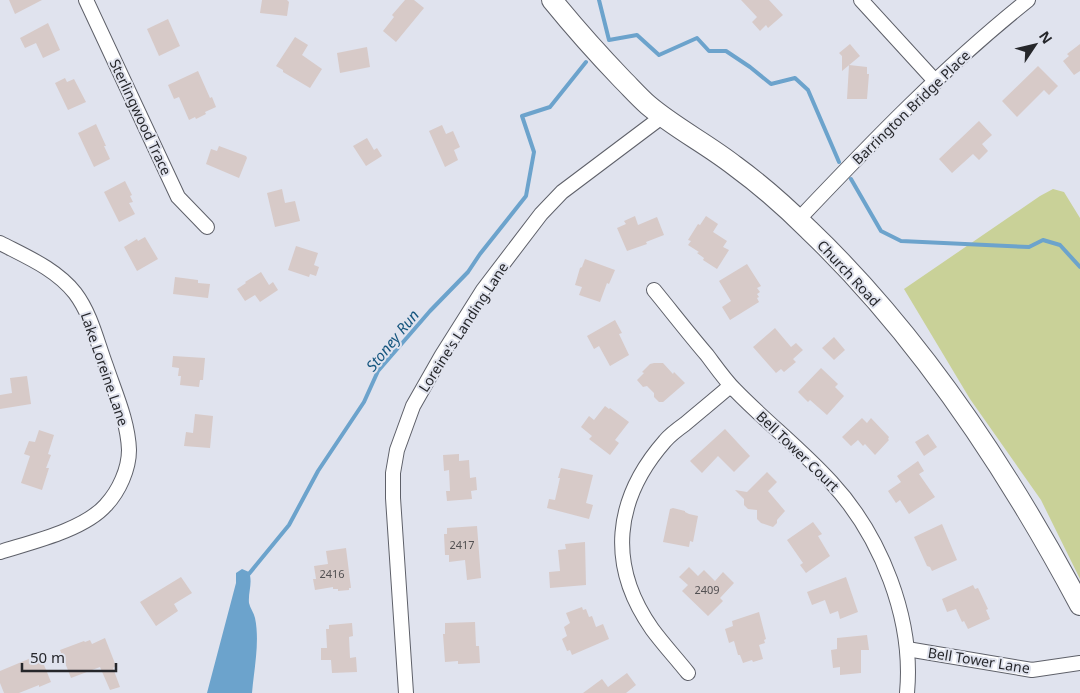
<svg xmlns="http://www.w3.org/2000/svg" width="1080" height="693" viewBox="0 0 1080 693" font-family="'Noto Sans',sans-serif">
<rect width="100%" height="100%" fill="#e0e3ee"/>
<polygon fill="#c9d198" points="1053,189 1064,192 1080,218 1080,579 1041,500 970,399 904,289 1040,196"/>
<path fill="#6ca3cc" d="M242,569l7,3c4,11 -1,20 0,31 1,5 5,10 6,15 5,24 -1,51 -3,75h-45l29,-110v-10z"/>
<g fill="none" stroke-linecap="round" stroke-linejoin="round">
<g stroke="#6ca3cc" stroke-width="4">
<polyline points="599,0 609,40 637,35 659,55 697,38 709,51 726,51 750,67 771,84 795,78 808,90 839,162"/>
<polyline points="851,179 881,231 901,241 1029,247 1043,240 1060,245 1080,267"/>
<polyline points="248,575 289,525 318,471 364,402 378,371 430,311 468,272 480,254 526,196 534,152 522,116 550,107 586,62"/>
</g>
</g>
<g fill="#d7cac8">
<polygon points="9,0 42,0 15,14"/>
<polygon points="262,0 287,0 289,2 287,16 260,13"/>
<polygon points="405,0 414,0 424,8 396,42 383,31 394,17 392,15"/>
<polygon points="741,0 769,0 783,15 768,28 766,25 760,31 752,22 757,17"/>
<polygon points="168,19 180,46 159,56 147,29"/>
<polygon points="48,23 60,50 43,58 36,43 25,48 20,38"/>
<polygon points="295,37 308,45 302,55 322,69 310,88 283,72 283,70 276,66"/>
<polygon points="850,44 860,56 842,71 842,56 839,53"/>
<polygon points="1080,44 1080,71 1074,75 1063,61 1069,56 1067,54"/>
<polygon points="367,47 370,67 340,73 337,53"/>
<polygon points="849,65 867,67 867,74 869,74 867,99 847,99"/>
<polygon points="1038,66 1058,86 1049,95 1044,90 1017,117 1002,101"/>
<polygon points="198,71 210,98 212,97 216,107 205,112 206,114 196,119 195,117 189,120 179,97 174,99 168,85"/>
<polygon points="65,78 67,82 74,79 86,102 68,110 55,83"/>
<polygon points="979,121 992,135 982,144 988,151 979,160 973,154 952,173 939,159"/>
<polygon points="96,124 106,146 104,146 110,159 94,167 78,133"/>
<polygon points="442,125 446,134 453,131 460,147 454,150 458,160 445,167 429,131"/>
<polygon points="367,138 374,150 377,148 382,156 366,166 353,146"/>
<polygon points="219,146 246,156 247,158 239,178 206,164 211,149 217,151"/>
<polygon points="125,181 132,195 130,196 133,202 129,203 135,214 119,222 104,192"/>
<polygon points="282,189 285,203 295,201 300,221 275,227 267,193"/>
<polygon points="635,216 638,225 657,217 664,235 646,242 647,244 627,251 617,228 626,224 624,221"/>
<polygon points="706,216 718,224 713,232 727,241 723,247 729,250 717,269 703,260 704,258 697,253 699,252 688,245 691,241 688,240 698,224 700,225"/>
<polygon points="145,237 158,259 137,271 124,247 137,239 138,241"/>
<polygon points="296,246 318,253 314,265 319,267 316,276 310,274 309,277 288,270"/>
<polygon points="585,259 615,270 609,284 607,283 600,302 579,295 582,287 575,285 580,268 582,267"/>
<polygon points="747,264 761,286 757,288 760,292 757,294 759,297 757,298 759,302 730,320 722,307 731,301 719,281"/>
<polygon points="261,272 269,285 273,282 278,290 260,302 255,295 245,301 237,289 246,283 245,282"/>
<polygon points="175,277 198,280 198,283 210,284 208,298 173,294"/>
<polygon points="615,320 622,333 619,334 629,355 610,366 599,346 594,349 587,336"/>
<polygon points="775,328 791,347 796,343 803,350 793,359 796,362 784,372 781,369 776,373 753,347"/>
<polygon points="834,337 845,350 834,360 822,348"/>
<polygon points="173,356 205,358 203,380 200,380 199,387 180,385 181,376 178,376 179,368 172,367"/>
<polygon points="654,363 663,363 673,374 674,372 685,383 663,402 659,402 654,397 654,393 647,386 643,387 637,380 644,373 642,372 650,364"/>
<polygon points="821,368 838,384 835,387 844,396 827,415 810,400 808,402 798,392"/>
<polygon points="27,376 31,404 0,409 0,395 12,393 10,378"/>
<polygon points="605,406 609,409 610,408 629,422 615,440 619,443 610,455 589,439 592,436 581,427 589,416 594,420"/>
<polygon points="195,414 213,416 210,448 184,446 186,432 193,433"/>
<polygon points="862,418 867,423 871,418 889,437 888,439 889,440 875,455 865,444 863,446 858,440 851,446 842,437"/>
<polygon points="725,429 750,456 734,472 718,456 702,473 690,461"/>
<polygon points="39,430 54,435 48,454 51,455 46,468 49,468 42,490 21,483 30,456 24,454 29,441 35,442"/>
<polygon points="928,434 937,447 924,456 915,442"/>
<polygon points="459,454 459,461 469,460 470,478 476,477 477,490 471,491 472,499 447,501 446,491 450,491 449,470 444,471 443,455"/>
<polygon points="918,461 924,471 919,474 935,497 909,514 900,500 896,503 888,491 901,482 897,476"/>
<polygon points="561,468 593,475 586,503 593,505 589,519 547,508 549,499 555,500 560,478 558,478"/>
<polygon points="767,472 777,482 768,491 785,511 777,520 777,523 773,527 761,523 757,519 757,510 748,509 744,505 744,499 735,490 747,492"/>
<polygon points="673,508 685,511 685,512 689,514 698,516 693,542 690,541 689,547 663,542 670,509"/>
<polygon points="813,522 822,534 818,536 830,556 806,573 800,565 803,563 787,540"/>
<polygon points="942,524 957,560 932,571 930,567 927,566 914,537"/>
<polygon points="477,526 481,578 467,580 465,560 449,562 449,555 445,555 444,534 447,534 447,528"/>
<polygon points="585,542 586,585 550,588 549,572 560,571 558,550 566,549 565,544"/>
<polygon points="346,548 351,588 349,588 349,590 338,591 338,589 333,589 333,587 315,590 313,579 316,579 314,566 328,564 326,551"/>
<polygon points="689,567 698,576 704,570 715,581 723,572 734,583 720,598 723,601 708,616 682,591 688,585 679,577"/>
<polygon points="181,577 192,593 174,604 178,611 156,626 140,602"/>
<polygon points="846,577 858,612 840,619 838,611 830,614 825,600 812,605 807,592"/>
<polygon points="973,585 975,589 978,588 988,609 986,610 990,619 968,629 964,621 962,622 956,609 947,612 942,599"/>
<polygon points="582,607 583,610 586,609 589,617 592,616 596,627 603,624 609,639 572,655 570,650 567,651 562,639 567,636 564,627 570,623 566,613"/>
<polygon points="759,612 766,639 764,640 765,643 759,645 763,659 753,662 752,660 743,663 740,655 738,655 734,641 729,643 725,629 733,626 732,621"/>
<polygon points="475,622 476,646 479,646 480,663 458,664 458,661 445,662 443,634 445,634 445,623"/>
<polygon points="352,623 353,636 349,637 350,658 356,657 357,672 332,673 331,660 321,660 321,648 327,648 326,629 329,629 329,625"/>
<polygon points="867,635 869,650 861,650 861,673 840,675 840,667 833,668 831,650 837,649 837,638"/>
<polygon points="105,638 116,666 113,668 120,687 110,690 100,667 71,678 60,650 84,641 85,642 90,640 92,644"/>
<polygon points="31,658 33,663 42,660 51,682 39,687 39,685 19,693 4,693 0,683 0,671"/>
<polygon points="627,673 636,685 626,693 583,693 602,679 608,687"/>
</g>
<g fill="none" stroke-linecap="round" stroke-linejoin="round">
<defs>
<g id="minor">
<polyline points="86,0 178,197 207,227"/>
<polyline points="861,0 936,82"/>
<path d="M798,220c73,-77 147,-154 230,-220"/>
<path d="M0,243c27,14 56,26 75,50 16,21 22,49 31,73 9,27 22,55 23,84 0,19 -10,41 -23,55 -22,25 -74,37 -106,47"/>
<path d="M654,290c18,22 35,44 53,65 9,12 18,25 28,35 31,32 66,59 96,92 50,54 83,137 76,211"/>
<polyline points="907,649 1032,670 1080,663"/>
<path d="M688,673c-12,-15 -25,-29 -36,-44 -45,-64 -38,-130 13,-188 5,-6 13,-12 20,-17 14,-12 29,-24 44,-37l4,2"/>
<polyline points="406,693 393,498 393,473 397,450 413,406 442,355 483,290 541,214 562,192 663,116"/>
</g>
<path id="secondary" d="M552,0c22,27 46,54 70,79 9,9 17,18 26,26 27,23 59,39 87,61 26,19 51,41 74,64 111,106 199,240 271,375"/>
</defs>
<use href="#minor" stroke="#5e6069" stroke-width="16"/>
<use href="#secondary" stroke="#5e6069" stroke-width="22"/>
<use href="#minor" stroke="#fff" stroke-width="14"/>
<use href="#secondary" stroke="#fff" stroke-width="20"/>
</g>
<g text-anchor="middle" dominant-baseline="central" stroke-width="4" stroke-linejoin="round" paint-order="stroke">
<g font-size="11" fill="#525052">
<text x="462" y="544">2417</text>
<text x="332" y="573">2416</text>
<text x="707" y="589">2409</text>
</g>
<g font-size="14" fill="#26272b" stroke="#e0e3ee">
<text transform="translate(911 107) rotate(-44)">Barrington Bridge Place</text>
<text transform="translate(141 117) rotate(65)">Sterlingwood Trace</text>
<text transform="translate(849 273) rotate(47)">Church Road</text>
<text transform="translate(463 327) rotate(-57)">Loreine's Landing Lane</text>
<text transform="translate(105 369) rotate(71)">Lake Loreine Lane</text>
<text transform="translate(798 451) rotate(44)">Bell Tower Court</text>
<text transform="translate(979 660) rotate(9)">Bell Tower Lane</text>
</g>
<g font-size="15" font-style="italic" fill="#16567f" stroke="#e0e3ee">
<text transform="translate(392 340) rotate(-51)">Stoney Run</text>
</g>
</g>
<g transform="translate(1035 45) rotate(55)" stroke="#e0e3ee" stroke-width="4" paint-order="stroke">
<path d="M0-4L9 19L0 12L-9 19Z" fill="#26272b"/>
<text y="-8" font-size="14" font-weight="bold" text-anchor="middle" fill="#26272b">N</text>
</g>
<path d="M22 663v8h94v-8" fill="none" stroke="#26272b" stroke-width="2.5"/>
<text x="30" y="663" font-size="15" fill="#26272b" stroke="#e0e3ee" stroke-width="4" paint-order="stroke">50 m</text>
</svg>
